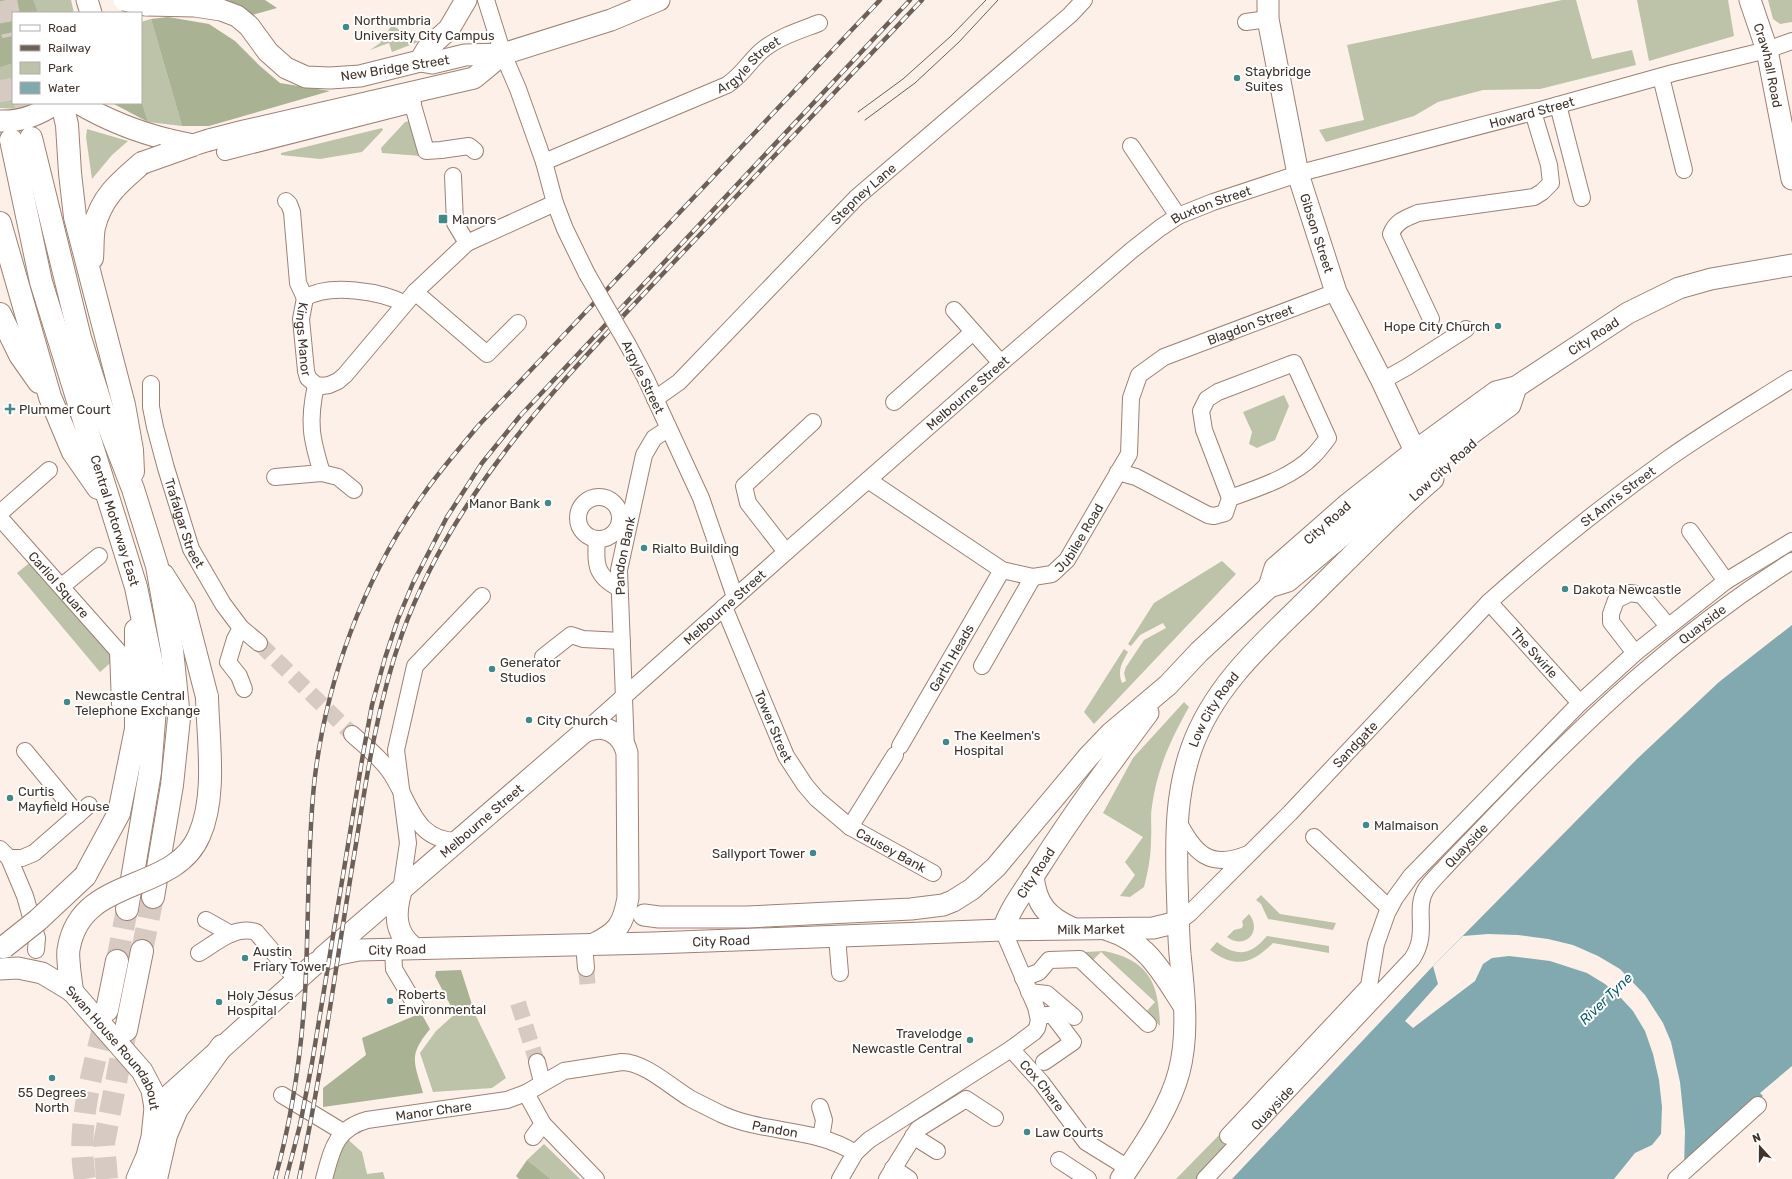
<svg xmlns="http://www.w3.org/2000/svg" width="1792" height="1179" viewBox="0 0 1792 1179" font-family="Rubik,sans-serif">
<rect width="100%" height="100%" fill="#fdf0e9"/>
<g fill="#bcc3a8">
<polygon points="0,0 71,0 74,13 13,13 13,103 37,103 20,109 0,108"/>
<polygon points="1562,0 1576,0 1592,59 1632,50 1636,65 1540,89 1483,90 1438,102 1414,116 1326,142 1319,130 1364,120 1347,45"/>
<polygon points="1637,0 1728,0 1734,36 1649,61"/>
<polygon points="1768,0 1792,0 1792,22 1780,24 1773,19"/>
<polygon points="151,19 182,126 148,122 141,99 141,22"/>
<polygon points="392,25 418,42 392,52 389,43 370,50 380,43"/>
<polygon points="410,121 421,156 382,153 381,148 405,122"/>
<polygon points="382,128 383,130 362,152 320,159 281,155 281,153"/>
<polygon points="87,129 128,141 112,155 92,179 86,137"/>
<polygon points="1284,395 1289,406 1275,440 1257,448 1249,444 1252,432 1243,412"/>
<polygon points="33,560 116,658 100,672 17,573"/>
<path d="M1222,561l14,13 -142,150 -10,-12 40,-63 4,3c-6,11 -11,18 -6,31l4,-2 -2,-8 2,-6 18,-27 22,-12 -3,-5 -23,12 -9,11 -3,-2 26,-41z"/>
<path d="M1184,702l5,5c-18,32 -32,62 -37,99 -2,11 0,22 -1,33 0,17 -3,33 -7,48l-14,10 -10,-1 15,-21 -10,-13 18,-25 -40,-24 30,-55z"/>
<polygon points="1261,895 1280,914 1336,923 1333,930 1268,919 1261,904 1256,900"/>
<path d="M1249,914c14,18 -4,36 -22,23l7,-7 8,-2 1,-3 -1,-4z"/>
<path d="M1267,936l62,10v7l-56,-10c-21,21 -38,26 -63,7l7,-8c20,15 33,14 50,-6z"/>
<path d="M1104,951c45,9 55,32 56,75l-14,-14 9,-10 -54,-50 -8,8 -8,-8z"/>
<polygon points="455,1014 475,1014 506,1078 492,1088 433,1092 420,1053 436,1031"/>
<polygon points="1223,1131 1233,1140 1197,1179 1176,1179"/>
<polygon points="345,1137 362,1152 367,1174 383,1172 385,1179 332,1179"/>
<polygon points="544,1144 580,1179 551,1179 527,1160"/>
</g>
<g fill="#aab294">
<polygon points="0,0 33,0 38,13 13,13 13,63 0,67"/>
<polygon points="219,0 265,0 277,8 252,15"/>
<polygon points="168,17 209,24 235,41 260,66 280,83 330,91 209,126 182,126 151,19"/>
<polygon points="141,99 148,122 112,103 141,103"/>
<polygon points="461,970 475,1014 455,1014 435,976 436,971"/>
<path d="M421,1013l9,16c-22,27 -16,32 -7,64l-100,14v-19l43,-33 -4,-17z"/>
<polygon points="527,1160 551,1179 519,1179 516,1176"/>
</g>
<polygon fill="#82a8b0" points="1792,625 1792,1066 1760,1093 1763,1096 1670,1179 1232,1179 1433,966 1637,759 1719,682"/>
<polygon fill="#fdf0e9" points="1488,934 1518,935 1548,939 1573,945 1598,956 1620,969 1645,995 1663,1023 1671,1042 1680,1082 1685,1131 1684,1167 1670,1179 1614,1179 1635,1153 1652,1145 1661,1134 1662,1107 1659,1080 1653,1054 1645,1031 1633,1011 1621,998 1605,984 1587,973 1550,961 1509,956 1492,958 1483,964 1475,981 1413,1028 1405,1021 1438,984 1433,966 1463,936"/>
<g fill="none" stroke-linecap="round" stroke-linejoin="round">
<g stroke="#d7cac3" stroke-width="16" stroke-dasharray="16 8" stroke-linecap="butt">
<polyline points="259,643 352,734"/>
<polyline points="586,968 588,989"/>
<polyline points="518,1003 537,1062"/>
</g>
<g stroke="#d7cac3" stroke-width="22" stroke-dasharray="22 11" stroke-linecap="butt">
<polyline points="6,0 13,36"/>
<polyline points="0,80 11,139"/>
<polyline points="25,103 31,137"/>
<polyline points="142,951 153,897"/>
<polyline points="117,961 127,909"/>
<path d="M85,1179c-10,-56 10,-114 22,-168"/>
<polyline points="107,1179 104,1143 126,1031"/>
</g>
<defs>
<g id="minor">
<polyline points="486,0 503,54 518,89 544,162 555,203 565,229 587,274"/>
<polyline points="1246,22 1268,19"/>
<polyline points="1661,77 1684,170"/>
<polyline points="410,95 426,151 441,150 469,146 475,151"/>
<polyline points="1558,105 1582,198"/>
<polyline points="1131,146 1178,216"/>
<polyline points="225,152 413,104"/>
<path id="s1" d="M544,162l183,-77c17,-11 24,-27 38,-37 16,-12 36,-18 54,-25"/>
<polyline points="453,176 455,223 467,243"/>
<polyline points="286,201 289,204 292,212 298,283 305,298"/>
<polyline points="415,292 487,354 518,323"/>
<path id="s2" d="M405,304c-24,-13 -76,-21 -100,-6l-4,21 5,52 2,7 8,7 6,1 7,-1 9,-4 7,-6 70,-83 52,-49 88,-40"/>
<polyline points="954,310 1001,363"/>
<path d="M1431,319l-40,-85c5,-13 15,-16 27,-21l116,-16 8,-5 9,-9 -2,-18 -16,-53"/>
<polyline points="628,345 646,379 701,498 735,597"/>
<polyline points="1382,381 1407,367 1466,329"/>
<path id="s3" d="M151,384v23l4,20 11,41 25,81 32,55 18,24 18,15"/>
<path d="M316,385c-8,37 -5,53 6,88l16,4 16,13"/>
<path id="s4" d="M655,399l24,-17 178,-185 213,-182 14,-15"/>
<polyline points="894,402 973,332"/>
<path d="M1118,472l18,5 72,38 6,1 11,-3 5,-15 -26,-68 -3,-19 6,-12 11,-7 76,-29 34,75c-4,5 -9,12 -14,17 -21,22 -56,33 -84,43"/>
<polyline points="275,477 322,473"/>
<path id="s5" d="M868,480l134,90 31,7 19,-3 15,-14 62,-106 2,-56 8,-23 25,-18 172,-65"/>
<circle cx="599" cy="518" r="21"/>
<polyline points="0,513 49,470"/>
<path id="s6" d="M0,518l118,133 2,53"/>
<polyline points="1690,531 1726,581"/>
<path d="M597,539c-2,24 -2,37 22,49"/>
<polyline points="786,552 748,503 744,486 813,422"/>
<polyline points="62,586 99,556"/>
<path id="s7" d="M1489,602l91,101"/>
<path id="s8" d="M724,607l62,149 19,29 12,14 33,28 83,46"/>
<polyline points="241,628 235,639 228,662 239,676 244,689"/>
<polyline points="1635,653 1611,622 1611,614 1616,600 1630,593 1642,595 1668,626"/>
<polyline points="543,657 571,635 583,639 622,641"/>
<polyline points="982,666 1033,577"/>
<path id="s9" d="M584,732l202,-180 215,-189 131,-113 28,-22 18,-12 35,-14 91,-30 229,-60 140,-39 94,-23 25,-9"/>
<path d="M352,734c12,11 26,22 36,35 22,29 24,73 71,72"/>
<path id="s10" d="M900,746l102,-176"/>
<path id="s11" d="M626,750l-7,-180 25,-115 10,-17 14,-9"/>
<polyline points="25,751 78,815"/>
<path d="M1177,819c17,34 32,51 71,35"/>
<polyline points="850,827 895,755"/>
<polyline points="1314,837 1389,908"/>
<polyline points="0,849 9,858 25,896 37,938 36,950"/>
<polyline points="9,858 22,858 34,853 89,805"/>
<polyline points="401,891 408,843 396,750 415,666 482,596"/>
<polyline points="206,920 231,934"/>
<path id="s12" d="M1178,922l12,-9 100,-100 199,-211c57,-51 118,-100 180,-144 40,-28 82,-53 123,-79"/>
<polyline points="837,937 840,973"/>
<polyline points="584,944 586,968"/>
<polyline points="393,948 394,969 416,1006"/>
<path d="M199,953c17,-10 36,-28 57,-21l40,47"/>
<polyline points="1023,978 1039,972 1049,960 1080,959 1148,1024"/>
<polyline points="1029,992 1047,994 1074,1017"/>
<polyline points="1038,1015 1051,1015 1054,1017 1073,1042 1044,1062"/>
<path id="s13" d="M1011,1049l30,33 45,60 42,26"/>
<polyline points="537,1062 542,1082"/>
<polyline points="526,1093 543,1124 596,1179"/>
<polyline points="282,1095 343,1132"/>
<polyline points="820,1107 824,1120 821,1138"/>
<polyline points="913,1136 937,1151"/>
<polyline points="1228,1136 1369,986 1376,944 1387,913 1395,898 1411,876 1580,703 1635,653 1726,581 1792,541"/>
<polyline points="533,1137 543,1124"/>
<polyline points="1059,1160 1088,1179"/>
<polyline points="893,1168 909,1179"/>
<path id="s14" d="M324,1179c8,-29 11,-50 43,-59l140,-20 19,-7 38,-22 58,-9c23,0 50,26 69,37 10,5 20,10 30,15 43,20 94,13 134,39"/>
<polyline points="840,1179 855,1153 869,1140 1011,1049 1034,1032 1037,1028 1039,1020 1036,1007 1003,930"/>
<polyline points="887,1179 918,1129 966,1099 995,1118"/>
<path id="s15" d="M1205,1179l207,-220c18,-27 1,-48 14,-70 6,-9 15,-17 22,-25 16,-17 32,-33 48,-50 92,-96 183,-182 296,-253"/>
<polyline points="1676,1179 1758,1105"/>
</g>
<g id="major">
<polyline points="87,0 91,13"/>
<path id="s16" d="M1268,0v19l30,155 38,118 46,89 33,70"/>
<path id="s17" d="M1750,0l17,50 25,129"/>
<polyline points="146,5 195,6 221,10 237,16 249,26 268,52 286,68 306,77 330,78 360,76 420,61 432,63 465,55 503,54 611,20 659,0"/>
<polyline points="420,61 427,49 449,29 466,0"/>
<path d="M78,103c29,17 59,29 92,37"/>
<path d="M0,121c21,1 39,-6 56,-18"/>
<polyline points="209,140 244,131 474,78 503,54"/>
<path id="s18" d="M1269,587l6,-19 73,-64 67,-53 81,-59 20,-5 112,-74 51,-25 32,-9 81,-14"/>
<path d="M1033,876c3,28 14,41 39,52"/>
<path d="M401,891c-6,22 -7,41 12,56"/>
<polyline points="644,915 659,917 747,917 911,909 943,905 953,901 972,889 996,867 1089,756 1111,733 1168,685 1199,652 1269,587 1288,581 1386,499 1450,449 1510,405 1516,387"/>
<path id="s19" d="M1003,930c7,-22 23,-42 35,-61 34,-54 72,-105 110,-156"/>
<path d="M1108,930c39,12 55,44 76,76"/>
<path id="s20" d="M323,957l261,-225c20,-10 38,1 43,21l1,145c-5,27 -10,34 -34,46"/>
<path id="s21" d="M0,969l18,-1 24,5 30,18 70,80 10,19 3,18 -3,29 -5,19 -10,23"/>
<path id="s22" d="M155,1108l161,-145 23,-9 20,-4 294,-7 350,-13 150,-2 25,-6"/>
<path id="s23" d="M1121,1179c22,-33 48,-69 58,-107 10,-38 5,-80 1,-118 -2,-25 -2,-49 -3,-74 -1,-47 -1,-88 15,-133 24,-66 77,-109 126,-158 38,-37 75,-76 115,-110"/>
</g>
<g id="highway">
<polyline points="62,103 67,125 70,173 75,217 124,405 132,450 133,472"/>
<polyline points="31,138 80,338 104,414 133,489 157,566 172,650 179,718 172,785 153,897"/>
<path id="s24" d="M11,140l30,142 95,305 15,73 5,35 -6,77 -23,137"/>
<polyline points="0,223 50,397 73,452 98,488"/>
<path d="M92,258c1,-10 0,-21 2,-31 8,-31 26,-45 48,-64"/>
<polyline points="0,314 20,355 39,382"/>
<polyline points="163,575 184,608 207,697"/>
<polyline points="85,876 119,813 136,729 136,630"/>
<polyline points="69,968 72,991"/>
<polyline points="107,1010 117,961"/>
<polyline points="126,1030 142,951"/>
<polyline points="156,1179 166,1135 177,1109 222,1046"/>
</g>
</defs>
<use href="#minor" stroke="#9e8172" stroke-width="18"/>
<use href="#major" stroke="#9e8172" stroke-width="23"/>
<use href="#highway" stroke="#9e8172" stroke-width="24"/>
<use href="#minor" stroke="#fff" stroke-width="16"/>
<use href="#major" stroke="#fff" stroke-width="21"/>
<use href="#highway" stroke="#fff" stroke-width="22"/>
<g stroke="#6c6059" stroke-width="1">
<polyline points="858,112 903,79 951,36 986,0"/>
<polyline points="865,120 915,83 959,42 998,0"/>
</g>
<defs>
<g id="rail">
<path d="M275,1179c17,-61 26,-123 30,-186 4,-69 2,-139 9,-208 11,-103 50,-208 111,-293 16,-23 35,-44 53,-66l402,-426"/>
<polyline points="286,1179 300,1125 312,1063 363,754 372,705 385,658 398,619 413,583 447,517 482,463 520,416 910,0"/>
<path d="M299,1179c24,-111 38,-223 57,-335 11,-71 22,-142 46,-210 55,-151 165,-258 272,-372 83,-87 165,-175 248,-262"/>
</g>
</defs>
<use href="#rail" stroke="#6c6059" stroke-width="4.5"/>
<use href="#rail" stroke="#fff" stroke-width="3" stroke-dasharray="9" stroke-linecap="butt"/>
<defs>
<polyline id="minor-bridge" points="587,274 628,345"/>
<g id="major-bridge">
<polyline points="124,0 146,5"/>
<polyline points="170,140 193,145 209,140"/>
</g>
<g id="highway-bridge">
<polyline points="142,163 193,145"/>
<polyline points="4,947 38,920 85,876"/>
<path d="M69,968c0,-6 -2,-14 0,-21 13,-72 105,-53 130,-111 18,-40 9,-95 8,-139"/>
</g>
</defs>
<use href="#minor-bridge" stroke="#9e8172" stroke-width="18" stroke-linecap="butt"/>
<use href="#major-bridge" stroke="#9e8172" stroke-width="23" stroke-linecap="butt"/>
<use href="#highway-bridge" stroke="#9e8172" stroke-width="24" stroke-linecap="butt"/>
<use href="#minor-bridge" stroke="#fff" stroke-width="16"/>
<use href="#major-bridge" stroke="#fff" stroke-width="21"/>
<use href="#highway-bridge" stroke="#fff" stroke-width="22"/>
</g>
<g fill="#428a8a" stroke="#fff" stroke-width="1.5">
<circle cx="346" cy="27" r="4"/>
<circle cx="1237" cy="78" r="4"/>
<rect x="438" y="214" width="10" height="10" rx="2"/>
<circle cx="1498" cy="326" r="4"/>
<path d="M8 403h4v4h4v4h-4v4h-4v-4h-4v-4h4z"/>
<circle cx="548" cy="503" r="4"/>
<circle cx="644" cy="548" r="4"/>
<circle cx="1565" cy="589" r="4"/>
<circle cx="492" cy="669" r="4"/>
<circle cx="67" cy="702" r="4"/>
<circle cx="529" cy="720" r="4"/>
<circle cx="946" cy="742" r="4"/>
<circle cx="10" cy="798" r="4"/>
<circle cx="1366" cy="825" r="4"/>
<circle cx="813" cy="853" r="4"/>
<circle cx="245" cy="958" r="4"/>
<circle cx="390" cy="1001" r="4"/>
<circle cx="219" cy="1002" r="4"/>
<circle cx="970" cy="1040" r="4"/>
<circle cx="52" cy="1078" r="4"/>
<circle cx="1027" cy="1132" r="4"/>
</g>
<g text-anchor="middle" dominant-baseline="central" stroke-width="4" stroke-linejoin="round" paint-order="stroke">
<g font-size="13" fill="#3f332c" stroke="#fff" text-anchor="start">
<text x="354" y="20">Northumbria<tspan x="354" dy="15">University City Campus</tspan></text>
<text x="1245" y="71">Staybridge<tspan x="1245" dy="15">Suites</tspan></text>
<text x="452" y="219">Manors</text>
<text x="1490" y="326" text-anchor="end">Hope City Church</text>
<text x="19" y="409">Plummer Court</text>
<text x="540" y="503" text-anchor="end">Manor Bank</text>
<text x="652" y="548">Rialto Building</text>
<text x="1573" y="589">Dakota Newcastle</text>
<text x="500" y="662">Generator<tspan x="500" dy="15">Studios</tspan></text>
<text x="75" y="695">Newcastle Central<tspan x="75" dy="15">Telephone Exchange</tspan></text>
<text x="537" y="720">City Church</text>
<text x="954" y="735">The Keelmen's<tspan x="954" dy="15">Hospital</tspan></text>
<text x="18" y="791">Curtis<tspan x="18" dy="15">Mayfield House</tspan></text>
<text x="1374" y="825">Malmaison</text>
<text x="805" y="853" text-anchor="end">Sallyport Tower</text>
<text x="253" y="951">Austin<tspan x="253" dy="15">Friary Tower</tspan></text>
<text x="398" y="994">Roberts<tspan x="398" dy="15">Environmental</tspan></text>
<text x="227" y="995">Holy Jesus<tspan x="227" dy="15">Hospital</tspan></text>
<text x="962" y="1033" text-anchor="end">Travelodge<tspan x="962" dy="15">Newcastle Central</tspan></text>
<text x="52" y="1092" text-anchor="middle">55 Degrees<tspan x="52" dy="15">North</tspan></text>
<text x="1035" y="1132">Law Courts</text>
</g>
<g font-size="13" fill="#3f332c" stroke="#fff">
<text stroke="none"><textPath href="#s1" startOffset="228">Argyle Street</textPath></text>
<text stroke="none"><textPath href="#s17" startOffset="68">Crawhall Road</textPath></text>
<text transform="translate(395 68) rotate(-9)">New Bridge Street</text>
<text stroke="none"><textPath href="#s9" startOffset="1156">Howard Street</textPath></text>
<text stroke="none"><textPath href="#s4" startOffset="293">Stepney Lane</textPath></text>
<text stroke="none"><textPath href="#s9" startOffset="822">Buxton Street</textPath></text>
<text stroke="none"><textPath href="#s16" startOffset="239">Gibson Street</textPath></text>
<text stroke="none"><textPath href="#s5" startOffset="559">Blagdon Street</textPath></text>
<text stroke="none"><textPath href="#s18" startOffset="416">City Road</textPath></text>
<text stroke="none"><textPath href="#s2" startOffset="145">Kings Manor</textPath></text>
<text transform="translate(643 377) rotate(64)">Argyle Street</text>
<text stroke="none"><textPath href="#s9" startOffset="512">Melbourne Street</textPath></text>
<text transform="translate(1443 470) rotate(-42)">Low City Road</text>
<text stroke="none"><textPath href="#s12" startOffset="613">St Ann's Street</textPath></text>
<text stroke="none"><textPath href="#s24" startOffset="395">Central Motorway East</textPath></text>
<text stroke="none"><textPath href="#s18" startOffset="89">City Road</textPath></text>
<text stroke="none"><textPath href="#s3" startOffset="144">Trafalgar Street</textPath></text>
<text stroke="none"><textPath href="#s5" startOffset="258">Jubilee Road</textPath></text>
<text stroke="none"><textPath href="#s11" startOffset="195">Pandon Bank</textPath></text>
<text stroke="none"><textPath href="#s6" startOffset="89">Carliol Square</textPath></text>
<text stroke="none"><textPath href="#s9" startOffset="188">Melbourne Street</textPath></text>
<text stroke="none"><textPath href="#s15" startOffset="758">Quayside</textPath></text>
<text stroke="none"><textPath href="#s7" startOffset="68">The Swirle</textPath></text>
<text stroke="none"><textPath href="#s10" startOffset="102">Garth Heads</textPath></text>
<text stroke="none"><textPath href="#s23" startOffset="493">Low City Road</textPath></text>
<text stroke="none"><textPath href="#s8" startOffset="129">Tower Street</textPath></text>
<text stroke="none"><textPath href="#s12" startOffset="251">Sandgate</textPath></text>
<text stroke="none"><textPath href="#s20" startOffset="209">Melbourne Street</textPath></text>
<text stroke="none"><textPath href="#s15" startOffset="434">Quayside</textPath></text>
<text stroke="none"><textPath href="#s8" startOffset="305">Causey Bank</textPath></text>
<text stroke="none"><textPath href="#s19" startOffset="66">City Road</textPath></text>
<text stroke="none"><textPath href="#s22" startOffset="994">Milk Market</textPath></text>
<text stroke="none"><textPath href="#s22" startOffset="624">City Road</textPath></text>
<text stroke="none"><textPath href="#s22" startOffset="300">City Road</textPath></text>
<text stroke="none"><textPath href="#s21" startOffset="149">Swan House Roundabout</textPath></text>
<text stroke="none"><textPath href="#s13" startOffset="48">Cox Chare</textPath></text>
<text stroke="none"><textPath href="#s15" startOffset="98">Quayside</textPath></text>
<text stroke="none"><textPath href="#s14" startOffset="145">Manor Chare</textPath></text>
<text stroke="none"><textPath href="#s14" startOffset="511">Pandon</textPath></text>
</g>
<g font-size="14" font-style="italic" fill="#0e5d6a" stroke="#fff">
<text transform="translate(1606 999) rotate(-44)">River Tyne</text>
</g>
</g>
<rect x="12" y="12" width="130" height="92" fill="#ffffff" stroke="#b2adab"/>
<rect x="20" y="25" width="20" height="6" fill="#ffffff" stroke="#b2adab"/>
<text x="48" y="32" font-size="12" fill="#3f332c">Road</text>
<rect x="20" y="45" width="20" height="6" fill="#6c6059" stroke="#b2adab"/>
<text x="48" y="52" font-size="12" fill="#3f332c">Railway</text>
<rect x="20" y="62" width="20" height="12" fill="#bcc3a8" stroke="#b2adab"/>
<text x="48" y="72" font-size="12" fill="#3f332c">Park</text>
<rect x="20" y="82" width="20" height="12" fill="#82a8b0" stroke="#b2adab"/>
<text x="48" y="92" font-size="12" fill="#3f332c">Water</text>
<g transform="translate(1760 1147) rotate(339)" stroke="#ffffff" stroke-width="3" paint-order="stroke">
<path d="M0-3L7 15L0 10L-7 15Z" fill="#3f332c"/>
<text y="-6" font-size="11" font-weight="bold" text-anchor="middle" fill="#3f332c">N</text>
</g>
</svg>
